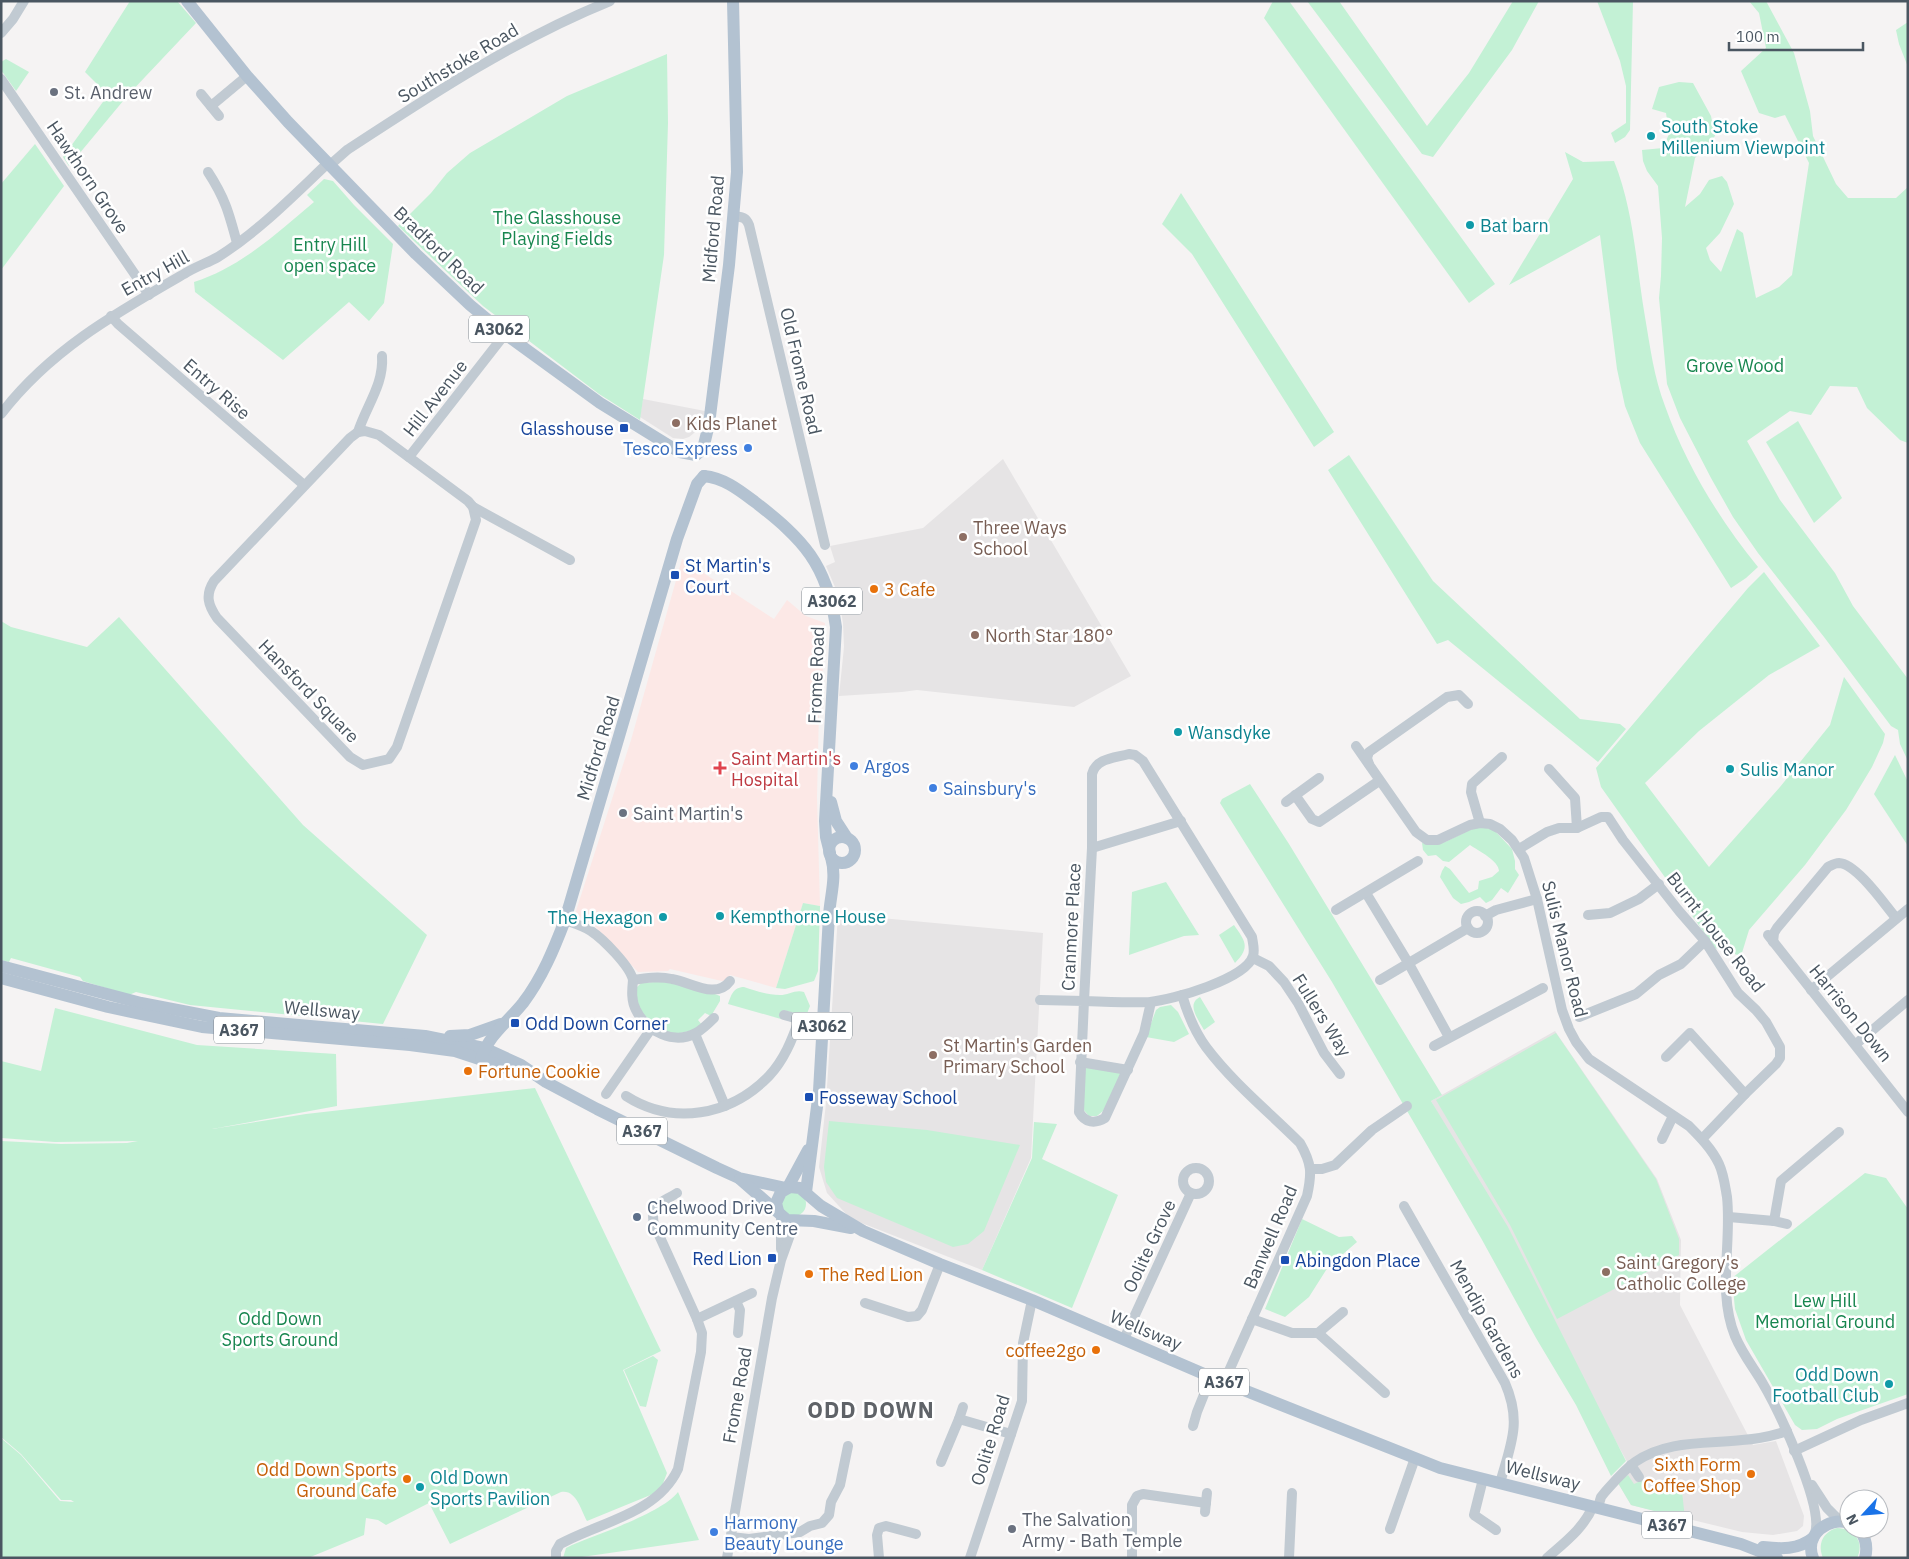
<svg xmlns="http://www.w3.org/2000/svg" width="1909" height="1559" viewBox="0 0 1909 1559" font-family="'IBM Plex Sans',sans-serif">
<rect width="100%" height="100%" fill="#f5f3f3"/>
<g fill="#e6e4e5">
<polygon points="643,399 705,411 699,429 689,437 683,439 673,438 640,417"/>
<polygon points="1003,459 1131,676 1074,707 917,690 902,692 839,696 844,647 843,623 838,594 826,566 835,562 830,546 923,528"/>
<polygon points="838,914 1043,933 1031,1158 982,1270 859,1222 848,1216 827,1193 819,1167 826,1103"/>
<polygon points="1555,1031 1657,1179 1681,1240 1680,1305 1753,1445 1776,1441 1804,1516 1803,1526 1797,1531 1773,1535 1742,1532 1631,1505 1618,1483 1632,1471 1431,1101"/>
</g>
<polygon fill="#fce8e6" points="682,559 774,619 787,600 806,616 825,623 825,646 819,711 817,797 820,906 803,903 776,988 730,975 726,982 670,969 668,971 638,972 593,924 575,914 631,740"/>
<g fill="#c3f1d5">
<polygon points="130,1 177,1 196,23 128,95 69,166 63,157 108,95 85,72"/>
<polygon points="1273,1 1289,1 1495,284 1469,303 1264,18"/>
<polygon points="1307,1 1339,1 1427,126 1469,73 1513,1 1539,1 1512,50 1433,157 1422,154"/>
<polygon points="1597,1 1633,1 1630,130 1625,137 1615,143 1611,133 1626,123 1626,86 1620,61"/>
<polygon points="1749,1 1766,1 1794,53 1810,111 1813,136 1836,184 1848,198 1896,198 1908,187 1908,443 1900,440 1867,408 1857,387 1830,386 1811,415 1790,411 1747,441 1780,500 1835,573 1853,606 1908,679 1908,761 1900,744 1898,730 1891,726 1824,637 1758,553 1733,517 1711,478 1680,418 1667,384 1659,298 1661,276 1662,238 1658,186 1647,171 1643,161 1642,150 1663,148 1669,134 1666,113 1652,109 1659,87 1679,82 1693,83 1711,116 1715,136 1695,158 1685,207 1700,194 1709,180 1722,176 1727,182 1734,204 1720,233 1706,248 1710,260 1721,272 1737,229 1743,233 1756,298 1779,287 1792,275 1809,163 1785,115 1775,118 1759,113 1741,71 1766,48 1759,13"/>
<polygon points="1908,22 1908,67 1899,44 1896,30"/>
<polygon points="667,54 668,123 664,255 640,420 599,394 483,306 398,226 431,193 447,173 470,153 567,96"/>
<polygon points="6,59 29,72 16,91 1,70 1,62"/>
<polygon points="35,144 64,186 1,270 1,184"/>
<path d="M1565,152l18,10 31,-1c20,50 22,103 31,156 5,29 9,61 20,89 21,59 54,113 93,161l-12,11 -15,10 -91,-145 -15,-37 -8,-37 -17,-134 -91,50 64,-106z"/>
<path d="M324,179l9,2 21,24 39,39 -9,59 -15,18 -20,-19 -66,58 -88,-68 -1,-10c47,-15 83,-49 120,-80l-7,-7z"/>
<polygon points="1181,193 1334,432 1314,447 1192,254 1162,224"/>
<polygon points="1798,421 1842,498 1814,523 1766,442"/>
<polygon points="1349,455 1433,581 1580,719 1620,724 1626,729 1598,762 1448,640 1437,644 1328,470"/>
<polygon points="1764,572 1820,646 1769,675 1699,731 1645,783 1709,867 1780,787 1830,725 1844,677 1885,734 1883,743 1872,767 1846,810 1805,865 1749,930 1741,956 1715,948 1601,787 1596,768 1748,588"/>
<polygon points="119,617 303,825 427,935 383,1024 190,1005 136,992 129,995 83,981 80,977 11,958 9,962 1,960 1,621 11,627 87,647"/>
<polygon points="1895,755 1908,782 1908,846 1874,794"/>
<polygon points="1250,784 1289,844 1442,1095 1431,1101 1508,1227 1626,1461 1611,1476 1576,1405 1536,1338 1481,1238 1332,982 1220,803 1222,799"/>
<path d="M1478,826l16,4 18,19 3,12v8l4,6 -11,18 -7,-5 -9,12 -6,3 -6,-6 -11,5 -8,2 -8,-6 -13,-21 2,-6 3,-5 5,3 19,24 9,-4 1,-8 13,-4 7,-6c0,-10 -20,-20 -29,-26l-21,17 -6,-1 -7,-6 -8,1 -5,-6 -1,-7 12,2 11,-3z"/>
<polygon points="1166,882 1199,935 1184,936 1129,955 1132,892"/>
<polygon points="803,903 820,906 818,971 814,981 785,989 776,988"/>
<path d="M1234,925c11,16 17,22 1,38l-16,-28z"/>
<polygon points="667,981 715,994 720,996 720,1001 711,1016 705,1013 698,1020 702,1025 695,1030 675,1034 659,1030 640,1012 635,989 641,983"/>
<path d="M744,987c12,4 23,8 36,8 8,0 16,-6 24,-3l6,14 -4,10 -23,-6 -2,9 -53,-15c3,-8 5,-17 16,-17z"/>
<path d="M1200,997l15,25 -11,8c-6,-11 -18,-26 -4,-33z"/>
<polygon points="1171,1005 1178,1012 1189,1034 1174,1042 1146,1037 1156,1010 1160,1007"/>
<path d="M55,1008l142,37 139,9 1,52 -125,23 94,-15 229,-26 126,263 -38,19 44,103 -5,13 -9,8 -66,27c-6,-11 -11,-32 -26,-29l-111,52 -21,-41 -43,22 -8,-5 -12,-2 -2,17 -56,23h-307v-120l20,17 39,46 14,1 -3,-2h-10l-40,-46 -20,-17v-296l60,3 66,-1 11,-2 -83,1 -54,-4v-77l40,10z"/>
<polygon points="1556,1033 1656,1179 1679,1239 1679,1255 1557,1319 1510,1225 1436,1100"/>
<polygon points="1084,1066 1123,1073 1103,1111 1097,1116 1089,1116 1082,1108"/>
<polygon points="829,1121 927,1130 1020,1145 984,1231 968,1244 953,1247 837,1198 826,1182 824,1167"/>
<polygon points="1034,1122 1057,1124 1042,1159 1118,1195 1072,1308 982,1270 1032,1158"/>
<polygon points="1865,1173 1886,1178 1908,1209 1908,1394 1837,1419 1817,1429 1802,1430 1795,1425 1746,1340 1735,1309 1732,1278"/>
<circle cx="794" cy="1204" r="12"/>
<polygon points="1302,1219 1339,1237 1352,1236 1357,1242 1328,1267 1309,1297 1285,1317 1265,1309"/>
<polygon points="653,1356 658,1360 646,1407 640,1406 624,1370"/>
<polygon points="1628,1475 1634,1484 1643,1480 1651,1493 1682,1491 1685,1519 1631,1505 1618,1483"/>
<path d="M678,1492l21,48 -124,18h-12l3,-10 6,-3c26,-11 90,-32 106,-53z"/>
<path d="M1837,1528c17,0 28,14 20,30h-34c-6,-14 0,-26 14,-30z"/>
</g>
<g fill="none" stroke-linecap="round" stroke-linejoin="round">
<g stroke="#c1cad2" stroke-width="10">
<polyline points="1,33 13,19 24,1"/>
<polyline points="1,79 149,295"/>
<polyline points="201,94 219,116"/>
<polyline points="211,106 247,76"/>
<path d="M330,165l17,-15c84,-55 169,-111 263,-149"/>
<path d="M208,172c17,26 21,41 29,71"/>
<path d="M734,216c8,1 12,1 15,9l76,320"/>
<polyline points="111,316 118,324 304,485"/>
<path d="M1,414c49,-64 115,-101 183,-140 11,-7 23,-11 34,-17 41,-26 75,-61 110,-94"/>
<path d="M365,431l14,4 89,66 5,6 3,13 -79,227 -8,12 -26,6 -13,-8 -133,-139c-9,-13 -12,-23 -3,-37l136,-143 8,-6z"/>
<path d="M358,432c8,-26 26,-47 24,-76"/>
<polyline points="409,457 505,334"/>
<polyline points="473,507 570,560"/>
<path d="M1356,746l60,86 11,8h11l32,-15 10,-2 10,1 10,5 12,11 12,18 13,41 25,111 7,19 7,13 13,17 100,67c11,11 23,23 30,38 5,11 6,22 8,33 5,46 -10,95 8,139 7,17 18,31 27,46 16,27 62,124 53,151"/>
<path d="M1129,754l6,1 8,6 109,176c1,7 3,13 1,19 -7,23 -81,44 -103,46 -22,1 -44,0 -66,-1l8,-153v-74c4,-16 23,-16 37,-20z"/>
<polyline points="1369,764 1367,758 1369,752 1447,697 1459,695 1468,704"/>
<polyline points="1549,769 1575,798 1577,828"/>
<polyline points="1295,795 1312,819 1319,822 1379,781"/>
<polyline points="1286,802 1319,778"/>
<polyline points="1480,823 1471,792 1472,784 1502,757"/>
<polyline points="1092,848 1181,821"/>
<polyline points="1519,849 1547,832 1559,828 1577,828 1601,817 1608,817 1623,840 1679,911 1705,941 1738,993 1756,1010 1766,1022 1780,1047 1780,1058 1776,1064 1745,1094 1702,1139"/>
<polyline points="1366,893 1409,964 1449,1037"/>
<polyline points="1336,910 1418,861"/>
<circle cx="1477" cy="922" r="11"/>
<polyline points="1588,915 1610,913 1639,899 1659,884"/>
<polyline points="1485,916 1496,910 1537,899"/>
<path d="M565,920c8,3 18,6 26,11 12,8 39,35 42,49 13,-2 26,-4 39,-1 19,3 44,21 58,2"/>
<polyline points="1768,935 1908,1112"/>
<path d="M1773,942l1,-9 3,-5 51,-61c4,-2 7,-4 11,-4 18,1 46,42 57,55"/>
<polyline points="1253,958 1269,966 1284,982 1298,1003 1324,1053 1340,1074"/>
<path d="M633,980c-1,10 -2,21 3,30 11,22 38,35 60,23 7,-4 13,-10 18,-15"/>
<polyline points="1380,980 1468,928"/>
<polyline points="1811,990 1908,909"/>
<path d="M1182,995c5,17 13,37 24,52 27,36 63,65 94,96 12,21 12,30 7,53l-83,186"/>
<path d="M1040,1000l44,1 -5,111c6,11 16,12 26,6l39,-85 7,-31"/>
<polyline points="784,1015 813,1023"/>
<polyline points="1579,1017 1636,994 1659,975 1681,964 1705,941"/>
<polyline points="695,1034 725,1106"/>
<polyline points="1856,1044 1908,1000"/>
<polyline points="1434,1046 1543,988"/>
<polyline points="1666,1057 1690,1033 1745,1094"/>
<polyline points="1080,1062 1128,1070"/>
<polyline points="606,1094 651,1029"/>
<path d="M626,1096c47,30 104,20 143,-20 15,-16 23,-36 30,-56"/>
<polyline points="1662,1139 1673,1116"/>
<circle cx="1196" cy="1181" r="13"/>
<polyline points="1311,1169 1322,1169 1335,1165 1372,1130 1407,1106"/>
<path d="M1404,1206l101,177c17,39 6,61 -5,100"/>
<polyline points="1729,1217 1774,1221 1781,1181 1839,1132"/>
<polyline points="1774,1221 1787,1224"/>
<polyline points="781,1249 781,1216"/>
<polyline points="1697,1285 1726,1284"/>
<polyline points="736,1301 740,1310 738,1333"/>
<polyline points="865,1303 908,1317 917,1316 922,1310 940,1264"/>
<polyline points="697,1319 752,1293"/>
<polyline points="1252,1319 1292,1333 1318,1333 1385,1393"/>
<polyline points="1318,1333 1343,1312"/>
<polyline points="1124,1339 1191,1193"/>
<polyline points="959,1419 963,1407"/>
<polyline points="1193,1426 1197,1412 1211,1377"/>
<polyline points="1794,1451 1861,1420 1908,1403"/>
<polyline points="941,1462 959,1419 1011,1434"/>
<polyline points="1631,1465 1639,1477"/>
<polyline points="1483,1479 1474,1515 1496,1530"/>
<polyline points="1812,1485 1827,1508 1840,1521"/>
<path d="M1598,1507l3,-10 4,-5c9,-10 19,-22 30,-30 31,-22 71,-18 107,-22 15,-1 30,-4 45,-9"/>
<polyline points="1205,1512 1207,1493"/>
<polyline points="1390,1529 1415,1458"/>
<polyline points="731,1537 749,1539 800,1532 810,1526 822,1523 829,1515 831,1502 840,1485 848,1446"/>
<path d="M556,1558v-7l4,-7c40,-22 97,-30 118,-75l23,-117 1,-19 -5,-14 -43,-95c-5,-21 10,-22 23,-31"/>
<polyline points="727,1558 772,1298 781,1260 795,1221"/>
<polyline points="879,1558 877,1535 879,1528 886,1526 916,1534"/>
<polyline points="970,1558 1022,1401 1023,1343 1032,1300"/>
<polyline points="1132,1558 1132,1505 1137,1496 1143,1494 1206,1503"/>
<polyline points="1289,1558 1292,1493"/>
<path d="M1547,1558c18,-16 37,-30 46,-52"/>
</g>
<g stroke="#b3c2d1" stroke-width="12">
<polyline points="187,1 247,76 288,122 416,254 470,305 505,334 600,403 673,448 680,452 696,455"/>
<polyline points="696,455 703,449 709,424 729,265 737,172 733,1"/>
<path d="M704,476c20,2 35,14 51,26 48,37 72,62 81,125l-11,194 1,16 4,16"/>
<polyline points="831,802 836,821 847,838"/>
<circle cx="842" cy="850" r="13"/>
<polyline points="1,966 141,1003 219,1018 425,1036 484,1048 521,1065 546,1082 597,1109 717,1168 739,1178 786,1188"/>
<polyline points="1,978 108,1007 202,1027 410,1045 455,1051 525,1074"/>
<polyline points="450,1036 470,1035 501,1024"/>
<path d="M481,1059c8,-25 26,-36 42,-56 19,-25 31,-54 42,-83l112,-381 20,-55 7,-8"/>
<polyline points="740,1179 787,1220 814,1221 851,1228"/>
<polyline points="788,1187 808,1150"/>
<path d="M806,1192l13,-101 10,-175c1,-20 8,-38 2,-59"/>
<polyline points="778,1211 776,1203 781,1192 790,1187 800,1188 821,1206 863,1231 940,1264 1032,1300 1211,1377 1415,1458 1440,1468 1741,1544 1777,1558"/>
<path d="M1859,1529c7,9 9,18 6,29"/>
<path d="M1763,1547c18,2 35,3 50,-9"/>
<path d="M1813,1558c-9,-23 15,-42 36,-35"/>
</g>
</g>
<g fill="#6b7280" stroke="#fff" stroke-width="2">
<circle cx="54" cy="92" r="5"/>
<circle cx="623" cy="813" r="5"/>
<circle cx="1012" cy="1529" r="5"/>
</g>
<g fill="#0f9aa8" stroke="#fff" stroke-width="2">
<circle cx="1651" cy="136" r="5"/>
<circle cx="1470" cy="225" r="5"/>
<circle cx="1178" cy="732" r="5"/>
<circle cx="1730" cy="769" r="5"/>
<circle cx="720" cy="916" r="5"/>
<circle cx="663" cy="917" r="5"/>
<circle cx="1889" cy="1384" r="5"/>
<circle cx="420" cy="1487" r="5"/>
</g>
<g fill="#8d6e63" stroke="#fff" stroke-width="2">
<circle cx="676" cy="423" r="5"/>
<circle cx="963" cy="537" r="5"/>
<circle cx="975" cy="635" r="5"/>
<circle cx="933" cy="1055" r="5"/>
<circle cx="1606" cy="1272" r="5"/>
</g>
<g fill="#1a4fb4" stroke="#fff" stroke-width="2">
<rect x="619" y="423" width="10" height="10" rx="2.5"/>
<rect x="670" y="570" width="10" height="10" rx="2.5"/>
<rect x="510" y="1018" width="10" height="10" rx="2.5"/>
<rect x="804" y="1092" width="10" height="10" rx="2.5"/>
<rect x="767" y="1253" width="10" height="10" rx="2.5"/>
<rect x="1280" y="1255" width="10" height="10" rx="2.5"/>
</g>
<g fill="#3f7fe0" stroke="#fff" stroke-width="2">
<circle cx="748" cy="448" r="5"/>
<circle cx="854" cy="766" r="5"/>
<circle cx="933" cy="788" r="5"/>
<circle cx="714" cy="1532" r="5"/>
</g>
<g fill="#e8710a" stroke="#fff" stroke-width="2">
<circle cx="874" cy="589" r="5"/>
<circle cx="468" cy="1071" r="5"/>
<circle cx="809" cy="1274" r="5"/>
<circle cx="1096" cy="1350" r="5"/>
<circle cx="1751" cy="1474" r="5"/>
<circle cx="407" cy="1479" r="5"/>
</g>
<path fill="#e0444e" stroke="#fff" stroke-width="2" d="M717.5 760.5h5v5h5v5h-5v5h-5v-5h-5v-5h5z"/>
<circle fill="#5c6f8a" stroke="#fff" stroke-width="2" cx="637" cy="1217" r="5"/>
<g text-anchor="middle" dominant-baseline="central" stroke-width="5" stroke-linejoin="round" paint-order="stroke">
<g fill="#fff" stroke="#808990" stroke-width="1">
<rect x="469" y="315.5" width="60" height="27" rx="4"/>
<rect x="802" y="587.5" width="60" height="27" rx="4"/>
<rect x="792" y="1012.5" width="60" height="27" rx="4"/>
<rect x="214" y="1016.5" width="50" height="27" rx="4"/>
<rect x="617" y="1117.5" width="50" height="27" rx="4"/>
<rect x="1199" y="1368.5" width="50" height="27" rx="4"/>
<rect x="1642" y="1511.5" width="50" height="27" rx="4"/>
</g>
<g font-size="16" font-weight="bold" fill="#4a5661">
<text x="499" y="329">A3062</text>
<text x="832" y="601">A3062</text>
<text x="822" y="1026">A3062</text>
<text x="239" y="1030">A367</text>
<text x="642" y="1131">A367</text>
<text x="1224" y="1382">A367</text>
<text x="1667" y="1525">A367</text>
</g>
<g font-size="18" fill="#4a5661" stroke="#fff">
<text transform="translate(458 63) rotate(-31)">Southstoke Road</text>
<text transform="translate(88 177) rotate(56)">Hawthorn Grove</text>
<text transform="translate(713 229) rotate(-85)">Midford Road</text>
<text transform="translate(439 250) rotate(44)">Bradford Road</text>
<text transform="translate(155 273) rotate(-29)">Entry Hill</text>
<text transform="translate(801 371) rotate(77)">Old Frome Road</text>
<text transform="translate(217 389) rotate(41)">Entry Rise</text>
<text transform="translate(435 398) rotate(-52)">Hill Avenue</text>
<text transform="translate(816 675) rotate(-88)">Frome Road</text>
<text transform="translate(309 691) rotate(46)">Hansford Square</text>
<text transform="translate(598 748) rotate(-73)">Midford Road</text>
<text transform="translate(1071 927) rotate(-87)">Cranmore Place</text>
<text transform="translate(1716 932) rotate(52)">Burnt House Road</text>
<text transform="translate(1565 949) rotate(76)">Sulis Manor Road</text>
<text transform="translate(322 1010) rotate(5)">Wellsway</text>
<text transform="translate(1851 1013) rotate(51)">Harrison Down</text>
<text transform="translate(1322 1015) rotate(58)">Fullers Way</text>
<text transform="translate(1270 1237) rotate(-67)">Banwell Road</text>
<text transform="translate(1149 1246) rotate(-65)">Oolite Grove</text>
<text transform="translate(1487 1319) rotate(61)">Mendip Gardens</text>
<text transform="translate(1146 1330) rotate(23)">Wellsway</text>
<text transform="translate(737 1395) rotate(-80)">Frome Road</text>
<text transform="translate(990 1440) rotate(-73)">Oolite Road</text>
<text transform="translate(1543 1475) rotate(14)">Wellsway</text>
</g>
<g font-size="18" fill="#5b616d" stroke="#fff" text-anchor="start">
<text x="64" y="92">St. Andrew</text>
<text x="633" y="813">Saint Martin's</text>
<text x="1022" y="1519">The Salvation<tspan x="1022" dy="21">Army - Bath Temple</tspan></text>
</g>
<g font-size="18" fill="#0d838f" stroke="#fff" text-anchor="start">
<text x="1661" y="126">South Stoke<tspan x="1661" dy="21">Millenium Viewpoint</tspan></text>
<text x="1480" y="225">Bat barn</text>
<text x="1188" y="732">Wansdyke</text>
<text x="1740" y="769">Sulis Manor</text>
<text x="730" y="916">Kempthorne House</text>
<text x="653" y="917" text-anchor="end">The Hexagon</text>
<text x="1879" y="1374" text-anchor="end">Odd Down<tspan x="1879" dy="21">Football Club</tspan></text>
<text x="430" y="1477">Old Down<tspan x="430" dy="21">Sports Pavilion</tspan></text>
</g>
<g font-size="18" fill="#17864f" stroke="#fff">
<text x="557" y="217">The Glasshouse<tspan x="557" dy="21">Playing Fields</tspan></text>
<text x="330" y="244">Entry Hill<tspan x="330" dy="21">open space</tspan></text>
<text x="1735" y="365">Grove Wood</text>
<text x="1825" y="1300">Lew Hill<tspan x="1825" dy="21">Memorial Ground</tspan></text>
<text x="280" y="1318">Odd Down<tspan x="280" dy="21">Sports Ground</tspan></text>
</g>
<g font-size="18" fill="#785e54" stroke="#fff" text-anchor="start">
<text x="686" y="423">Kids Planet</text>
<text x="973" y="527">Three Ways<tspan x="973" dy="21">School</tspan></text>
<text x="985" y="635">North Star 180°</text>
<text x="943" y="1045">St Martin's Garden<tspan x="943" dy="21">Primary School</tspan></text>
<text x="1616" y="1262">Saint Gregory's<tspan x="1616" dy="21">Catholic College</tspan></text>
</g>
<g font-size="18" fill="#164399" stroke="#fff" text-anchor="start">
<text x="614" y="428" text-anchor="end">Glasshouse</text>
<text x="685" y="565">St Martin's<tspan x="685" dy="21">Court</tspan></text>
<text x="525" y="1023">Odd Down Corner</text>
<text x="819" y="1097">Fosseway School</text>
<text x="762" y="1258" text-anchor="end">Red Lion</text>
<text x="1295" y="1260">Abingdon Place</text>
</g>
<g font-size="18" fill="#366cbe" stroke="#fff" text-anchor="start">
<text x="738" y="448" text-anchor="end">Tesco Express</text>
<text x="864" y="766">Argos</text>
<text x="943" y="788">Sainsbury's</text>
<text x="724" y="1522">Harmony<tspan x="724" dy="21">Beauty Lounge</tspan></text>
</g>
<g font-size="18" fill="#c56008" stroke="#fff" text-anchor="start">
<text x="884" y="589">3 Cafe</text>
<text x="478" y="1071">Fortune Cookie</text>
<text x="819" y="1274">The Red Lion</text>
<text x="1086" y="1350" text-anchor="end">coffee2go</text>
<text x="1741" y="1464" text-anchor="end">Sixth Form<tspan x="1741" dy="21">Coffee Shop</tspan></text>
<text x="397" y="1469" text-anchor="end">Odd Down Sports<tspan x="397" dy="21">Ground Cafe</tspan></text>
</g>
<g font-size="18" fill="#be3a42" stroke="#fff" text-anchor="start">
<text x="731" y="758">Saint Martin's<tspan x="731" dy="21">Hospital</tspan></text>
</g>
<g font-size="18" fill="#4e5e75" stroke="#fff" text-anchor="start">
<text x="647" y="1207">Chelwood Drive<tspan x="647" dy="21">Community Centre</tspan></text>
</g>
<g font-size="22" font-weight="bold" letter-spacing="1" fill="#5f6368" stroke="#fff">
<text x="871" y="1409">ODD DOWN</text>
</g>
</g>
<rect width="1909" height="1559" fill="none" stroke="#4a5661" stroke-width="5"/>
<g transform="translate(1864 1514) rotate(244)"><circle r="24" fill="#ffffff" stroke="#b7bbc0"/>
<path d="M0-4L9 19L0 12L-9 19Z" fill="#1a73e8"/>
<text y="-8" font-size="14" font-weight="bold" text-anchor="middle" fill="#4a5661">N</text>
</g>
<path d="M1729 42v8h134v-8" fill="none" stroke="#4a5661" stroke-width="2.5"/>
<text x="1736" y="42" font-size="15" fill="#4a5661" stroke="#ffffff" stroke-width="4" paint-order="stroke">100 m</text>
</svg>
